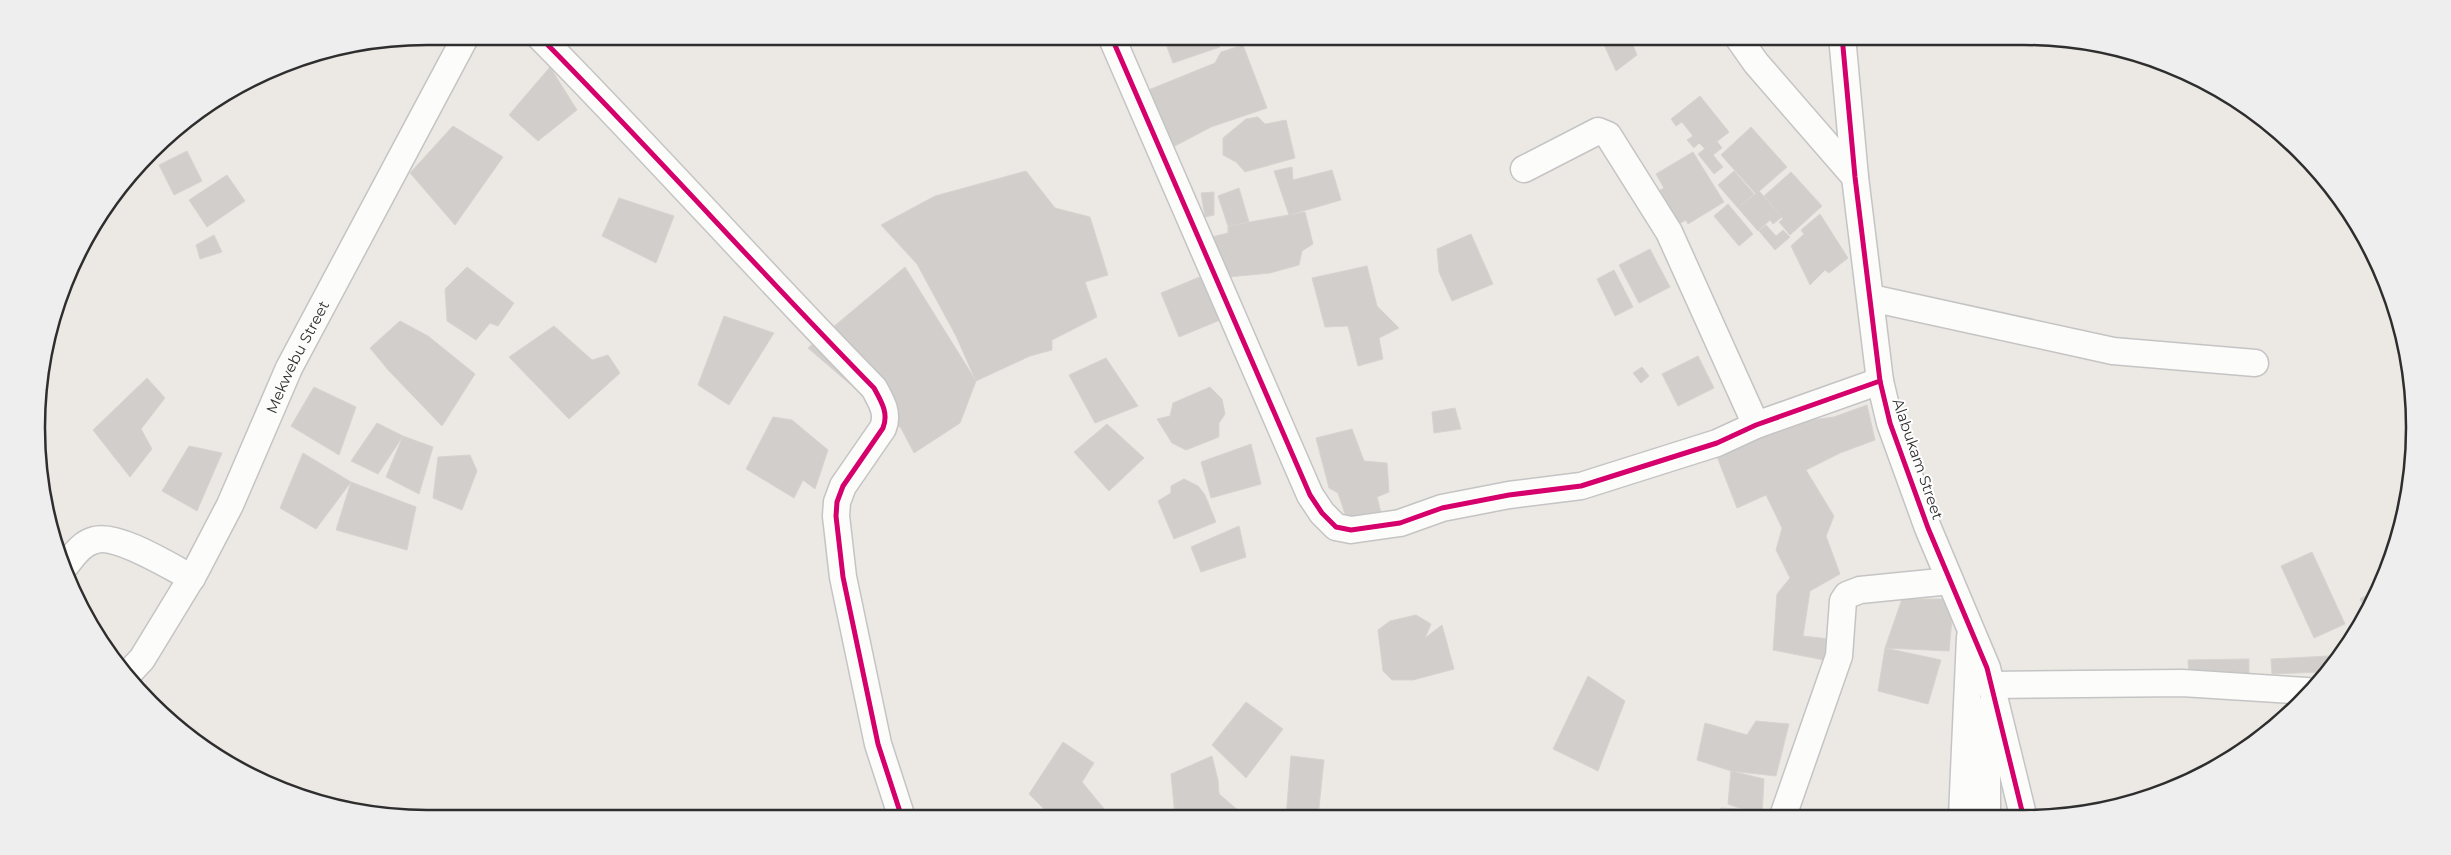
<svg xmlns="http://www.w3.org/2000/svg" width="2451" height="855" viewBox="0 0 2451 855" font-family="Montserrat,sans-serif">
<rect width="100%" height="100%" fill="#ece8e4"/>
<g fill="#d1cecb" stroke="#d7d4d0">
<polygon points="1163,36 1214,36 1220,47 1173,63"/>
<polygon points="1600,36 1629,36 1637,55 1616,71"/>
<polygon points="1243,45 1267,108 1211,127 1173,147 1146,91 1215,63 1221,52"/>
<polygon points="550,67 577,110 538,141 509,115"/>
<polygon points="1700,96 1729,132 1706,150 1699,143 1694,148 1687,140 1693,136 1682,122 1676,126 1671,119"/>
<polygon points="1258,117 1265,124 1286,120 1295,158 1245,172 1236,162 1223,155 1223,138 1246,119"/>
<polygon points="453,126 503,157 455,225 410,173"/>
<polygon points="1751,127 1787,167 1756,194 1721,155"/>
<polygon points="1716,140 1722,148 1713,155 1723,167 1714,174 1698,154"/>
<polygon points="187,151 202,181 174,195 159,165"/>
<polygon points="1693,152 1724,202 1688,224 1686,220 1679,224 1660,190 1664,188 1656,174"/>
<polygon points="1292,167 1293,180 1332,170 1341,200 1289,215 1274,171"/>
<polygon points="1026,171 1055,208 1090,217 1108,275 1085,282 1097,317 1052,340 1052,350 1030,356 976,381 956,336 917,264 881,225 935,196"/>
<polygon points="1734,171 1754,194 1738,208 1718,185"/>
<polygon points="1791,172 1822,206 1790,235 1779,222 1783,219 1764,196"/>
<polygon points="227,175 245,201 207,227 189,200"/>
<polygon points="1239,188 1249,222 1228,226 1218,196"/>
<polygon points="1759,191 1782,217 1773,224 1770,220 1758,231 1738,208"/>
<polygon points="1214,192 1214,215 1205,217 1201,193"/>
<polygon points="619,198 674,216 656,263 602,236"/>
<polygon points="1728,204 1753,234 1739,246 1714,216"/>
<polygon points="1305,212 1313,244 1302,251 1299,265 1270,273 1218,278 1208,238 1228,233 1228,226"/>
<polygon points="1820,214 1848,258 1829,273 1825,270 1810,285 1791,246 1804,234 1801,230"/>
<polygon points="1766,225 1776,236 1783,230 1790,237 1775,250 1759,231"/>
<polygon points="1471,234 1493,284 1452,301 1439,272 1437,249"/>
<polygon points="214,235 222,252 200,259 196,245"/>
<polygon points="1650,249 1670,287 1639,303 1619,265"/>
<polygon points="1367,266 1377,306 1399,328 1379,338 1383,359 1358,366 1348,326 1325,327 1312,278"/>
<polygon points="467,267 514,303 498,326 490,323 476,340 447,321 445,289"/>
<polygon points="905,267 976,381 960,423 914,453 901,428 808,348"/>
<polygon points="1614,270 1633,307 1615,316 1597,279"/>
<polygon points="1202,276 1220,320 1179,337 1161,293"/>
<polygon points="724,316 774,333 729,405 698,385"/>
<polygon points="400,321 428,336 475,374 442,426 389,371 370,348"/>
<polygon points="554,326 592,360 608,355 620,373 569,419 509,357"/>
<polygon points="1698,356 1714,388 1678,406 1662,374"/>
<polygon points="1106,358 1138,406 1095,423 1069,375"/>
<polygon points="1642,367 1649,376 1641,383 1633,373"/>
<polygon points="147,378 165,398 141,429 152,449 130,477 93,430"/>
<polygon points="314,387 356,407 339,455 291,426"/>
<polygon points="1210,387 1222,399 1225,414 1219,423 1219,437 1186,450 1172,443 1157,419 1170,416 1173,403"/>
<polygon points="1867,405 1875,440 1840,453 1806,470 1834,516 1826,536 1840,574 1810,591 1803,636 1838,640 1829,661 1773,650 1777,594 1790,578 1776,550 1782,528 1766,495 1737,508 1716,454 1804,421 1834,417"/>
<polygon points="1455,408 1461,429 1434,433 1432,412"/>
<polygon points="773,417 792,420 828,450 815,489 803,480 794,498 746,469"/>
<polygon points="377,423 403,436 378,474 351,461"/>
<polygon points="1107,424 1144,458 1109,491 1074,452"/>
<polygon points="1352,429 1364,461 1387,463 1389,492 1377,497 1384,524 1351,532 1338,493 1329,488 1316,438"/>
<polygon points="403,436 433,447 419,494 386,477"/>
<polygon points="1251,444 1261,484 1211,498 1201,462"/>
<polygon points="189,446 222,453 197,511 162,491"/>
<polygon points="303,453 351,482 316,529 280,508"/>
<polygon points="470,455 477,471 462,510 433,498 438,457"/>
<polygon points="1184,479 1198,486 1205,495 1216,522 1174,539 1158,501 1171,493 1171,486"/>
<polygon points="351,482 416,507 407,550 336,530"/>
<polygon points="1239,526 1246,557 1201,572 1191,547"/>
<polygon points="2312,552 2345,624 2314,638 2281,566"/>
<polygon points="2372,592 2374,596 2367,612 2360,599"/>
<polygon points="1902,599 1954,599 1949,651 1885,648"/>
<polygon points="1416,615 1431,624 1425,638 1442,625 1454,669 1413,680 1392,680 1383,671 1378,630 1390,621"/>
<polygon points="1885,648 1941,660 1928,704 1878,691"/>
<polygon points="2329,656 2329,663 2322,672 2272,674 2271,659"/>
<polygon points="2249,659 2249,675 2189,676 2188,660"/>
<polygon points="1588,676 1625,701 1598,771 1553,749"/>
<polygon points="1246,702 1283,729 1246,778 1212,745"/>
<polygon points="1756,721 1789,724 1776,776 1731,771 1697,760 1705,723 1747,735"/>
<polygon points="1063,742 1094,763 1082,782 1110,816 1109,817 1052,817 1029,794"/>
<polygon points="1212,756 1218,780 1219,794 1246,817 1175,817 1171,774"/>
<polygon points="1291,756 1324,760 1318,817 1286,817"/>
<polygon points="1731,771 1764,779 1762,816 1728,804"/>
<polygon points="1721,808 1754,810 1753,816 1717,816"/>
</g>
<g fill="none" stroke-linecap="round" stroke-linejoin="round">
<defs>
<g id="minor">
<path d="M539,36c114,115 221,236 335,352 7,13 15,25 9,40l-40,58 -6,16 -1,14 7,61 35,167 24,74"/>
<polyline points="1111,36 1310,495 1322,513 1336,527 1351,530 1400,523 1442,508 1509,495 1581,486 1717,443 1756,425 1880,381"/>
<polyline points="1737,36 1756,63 1855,177"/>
<polyline points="1842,36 1855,177 1880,381 1890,423 1928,528 1987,668 2023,815"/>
<polyline points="1524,169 1598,131 1608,135 1669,232 1756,425"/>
<polyline points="1871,298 2113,351 2255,363"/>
<path d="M66,565c8,-10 16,-22 29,-25 22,-7 76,27 97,38"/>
<path id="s1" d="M127,675l15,-16 53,-87 35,-67 59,-137 177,-332"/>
<polyline points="1991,685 2182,683 2307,691"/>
<polyline points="1987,709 1987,816"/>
<polyline points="1783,816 1839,656 1843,601 1847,595 1860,590 1950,581"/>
<polyline points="1962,816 1970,637"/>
</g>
</defs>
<use href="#minor" stroke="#c5c4c5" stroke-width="29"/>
<use href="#minor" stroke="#fcfcfb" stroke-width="26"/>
<defs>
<g id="cycleway">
<path d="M539,36c114,115 221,236 335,352 7,13 15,25 9,40l-40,58 -6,16 -1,14 7,61 35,167 24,74"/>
<polyline points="1111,36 1310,495 1322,513 1336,527 1351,530 1400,523 1442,508 1509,495 1581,486 1717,443 1756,425 1880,381"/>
<polyline points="1842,36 1855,177 1880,381 1890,423 1928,528 1987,668 2023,815"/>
</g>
</defs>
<use href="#cycleway" stroke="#fff" stroke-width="8"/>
<use href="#cycleway" stroke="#d6006c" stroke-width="5"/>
</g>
<g text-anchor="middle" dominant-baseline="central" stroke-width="4" stroke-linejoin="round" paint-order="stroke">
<g font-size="15" fill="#2e2e2e" stroke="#fff">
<text stroke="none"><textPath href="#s1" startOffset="362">Mekwebu Street</textPath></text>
<text transform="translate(1918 459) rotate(71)">Alabukam Street</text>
</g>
</g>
<path d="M0 0H2451V855H0ZM427 45H2024A382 382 0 0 1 2406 427V428A382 382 0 0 1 2024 810H427A382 382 0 0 1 45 428V427A382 382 0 0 1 427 45Z" fill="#eee" fill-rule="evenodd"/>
<path fill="none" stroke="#2e2e2e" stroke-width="2.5" d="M427 45H2024A382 382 0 0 1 2406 427V428A382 382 0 0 1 2024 810H427A382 382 0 0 1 45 428V427A382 382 0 0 1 427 45Z"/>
</svg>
